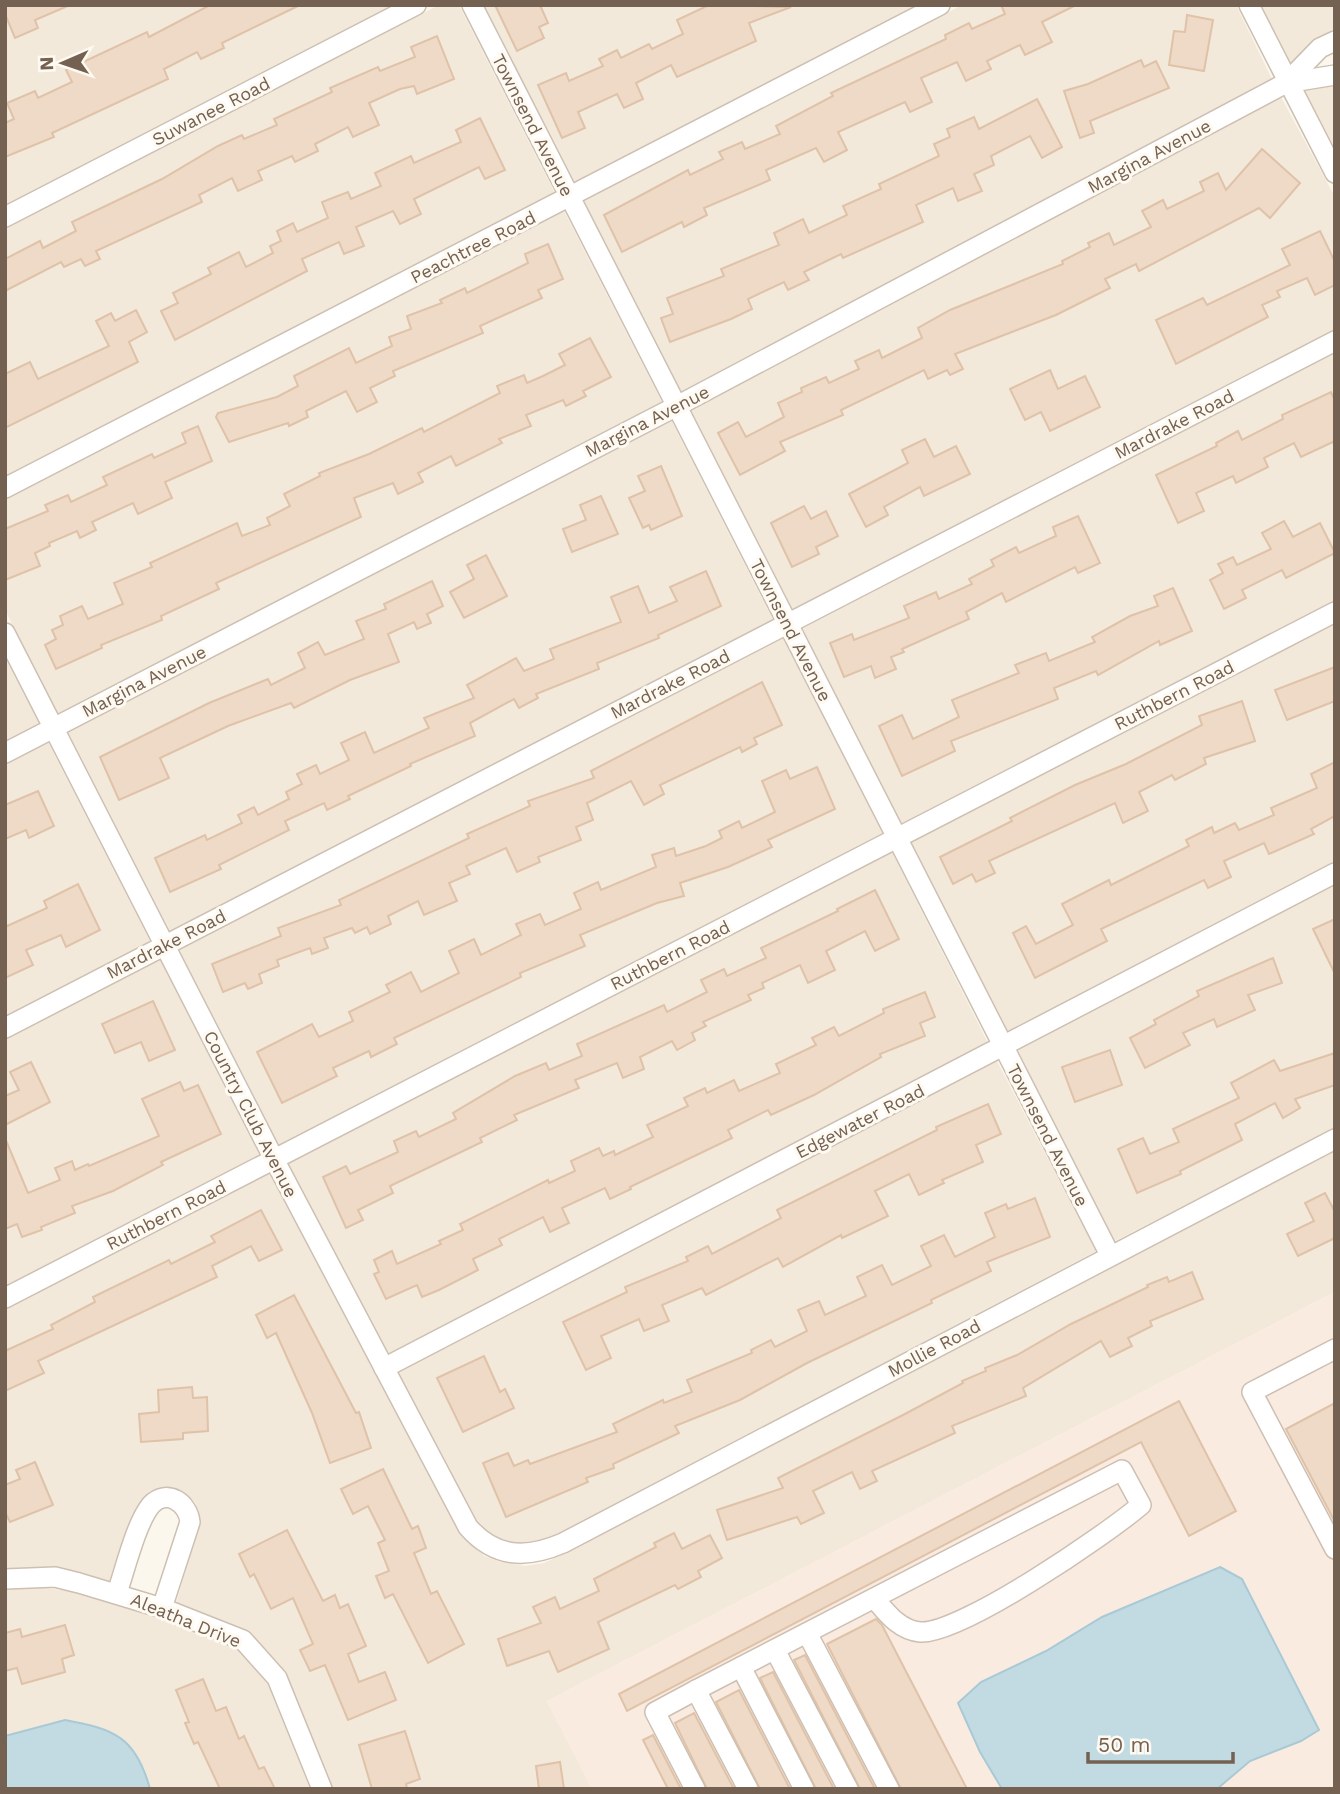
<svg xmlns="http://www.w3.org/2000/svg" width="1340" height="1794" viewBox="0 0 1340 1794" font-family="'Work Sans',sans-serif">
<rect width="100%" height="100%" fill="#fbf7ec"/>
<g fill="#f2e9db">
<polygon points="5,5 394,5 5,206"/>
<polygon points="439,5 459,5 555,193 5,476 5,229"/>
<polygon points="484,5 918,5 575,182"/>
<polygon points="962,5 1236,5 1272,79 681,392 584,201"/>
<polygon points="1261,5 1335,5 1335,29 1314,40 1290,64"/>
<polygon points="1335,85 1335,151 1303,90"/>
<polygon points="1281,97 1335,197 1335,330 793,610 691,410"/>
<polygon points="564,211 662,402 58,714 5,610 5,499"/>
<polygon points="1335,353 1335,600 902,824 802,628"/>
<polygon points="671,420 773,620 170,931 68,732"/>
<polygon points="1335,623 1335,861 1007,1033 911,842"/>
<polygon points="783,638 883,834 279,1145 179,949"/>
<polygon points="5,658 39,724 5,741"/>
<polygon points="48,742 150,941 5,1017 5,764"/>
<polygon points="892,852 988,1043 389,1354 288,1163"/>
<polygon points="1335,884 1335,1128 1115,1241 1017,1051"/>
<polygon points="160,959 260,1155 5,1286 5,1039"/>
<polygon points="997,1061 1096,1251 557,1535 543,1541 518,1545 497,1540 486,1532 478,1522 398,1371"/>
<polygon points="1335,1151 1335,1292 547,1701 592,1789 333,1789 286,1672 248,1631 176,1603 201,1522 195,1502 182,1491 157,1490 139,1503 110,1581 56,1567 5,1569 5,1309 269,1173 459,1532 484,1556 500,1562 525,1566 544,1563 569,1552"/>
<polygon points="31,1586 76,1592 158,1617 236,1648 267,1683 310,1789 150,1789 144,1767 26,1730 5,1736 5,1589"/>
</g>
<polygon fill="#faebe1" points="1335,1292 1335,1789 1217,1789 1250,1761 1271,1751 1275,1645 1242,1579 1102,1617 958,1703 980,1752 1002,1789 592,1789 547,1701"/>
<g fill="#c2dbe3" stroke="#a9c9d4" stroke-width="2">
<polygon points="1220,1567 1242,1579 1319,1730 1301,1741 1250,1761 1217,1789 1002,1789 980,1752 958,1703 981,1682 1046,1651 1102,1617"/>
<path d="M65,1720c49,9 71,17 85,69h-145v-53z"/>
</g>
<g fill="#eedac6" stroke="#dfc2a8" stroke-width="2">
<polygon points="5,5 70,5 35,20 38,28 15,38 5,14"/>
<polygon points="210,5 300,5 222,43 224,48 201,59 197,52 164,69 168,79 52,133 54,137 5,157 5,123 14,119 7,103 35,91 38,98 72,82 66,70 147,32 149,37"/>
<polygon points="495,5 540,5 548,23 539,27 544,38 517,51"/>
<polygon points="709,5 791,7 749,23 756,41 677,77 671,65 636,83 643,99 624,108 617,94 578,112 585,128 562,138 538,85 566,73 569,81 603,66 599,59 617,50 621,58 649,44 652,49 683,34 677,20"/>
<polygon points="1001,5 1076,5 1042,22 1052,42 1025,55 1020,45 987,61 991,69 966,81 957,62 921,78 932,102 910,112 905,102 838,132 847,150 824,162 816,148 766,170 770,180 704,208 707,215 684,227 682,222 622,252 604,215 688,170 690,175 723,159 719,152 742,142 745,149 780,134 776,126 833,96 831,93 946,39 945,35 969,23 972,29 1005,14"/>
<polygon points="1187,15 1213,20 1204,71 1169,65 1174,31 1185,32"/>
<polygon points="437,36 454,79 417,94 414,86 400,89 369,103 379,125 353,137 348,127 315,144 318,151 295,162 292,156 258,171 262,180 238,191 232,178 199,195 202,202 96,251 100,259 85,266 81,259 64,267 61,262 5,291 5,259 40,241 43,248 76,231 72,222 162,179 218,146 242,135 244,139 277,125 274,119 332,92 330,88 378,67 380,71 415,57 411,47"/>
<polygon points="1141,60 1144,67 1156,61 1169,88 1090,121 1094,133 1080,138 1064,91 1088,84"/>
<polygon points="1037,99 1062,147 1042,158 1030,136 991,156 994,165 974,174 982,191 958,201 953,188 916,205 923,222 843,258 841,254 804,272 809,280 788,290 784,282 748,299 752,309 731,319 670,342 661,318 673,314 667,298 724,276 721,269 779,245 774,233 803,219 809,233 847,215 843,206 881,189 879,184 939,156 934,144 950,137 947,129 974,117 979,129"/>
<polygon points="480,118 505,170 485,179 479,167 414,199 421,214 400,224 393,211 356,227 364,246 344,254 339,242 302,259 307,271 175,340 161,311 178,303 173,293 211,274 208,268 239,252 246,267 273,253 270,246 281,241 277,231 293,223 297,232 328,218 322,202 348,192 351,199 381,186 375,173 411,156 414,163 461,142 456,130"/>
<polygon points="1262,149 1300,183 1270,218 1259,208 1139,271 1136,264 1105,279 1110,288 1056,315 955,354 963,369 950,375 947,370 928,379 924,370 841,410 843,415 780,442 785,451 740,475 718,433 738,422 746,437 784,417 778,403 802,392 801,388 826,377 829,383 859,369 855,361 879,350 882,358 922,338 918,328 950,310 1063,264 1062,261 1090,247 1088,243 1109,233 1114,245 1151,227 1142,211 1163,200 1167,209 1204,191 1200,182 1218,173 1226,190"/>
<polygon points="1320,231 1335,262 1335,285 1315,295 1307,278 1277,291 1280,297 1262,305 1268,317 1176,364 1156,320 1203,298 1207,305 1290,265 1282,249"/>
<polygon points="548,244 563,279 538,290 542,298 480,326 483,333 393,371 395,376 370,388 377,402 357,412 346,391 306,411 308,417 289,426 288,423 229,442 216,417 218,413 277,397 298,386 294,376 349,348 356,363 392,346 389,337 411,329 407,316 442,303 440,300 465,288 467,293 528,263 525,254"/>
<polygon points="136,310 147,332 129,342 138,362 5,428 5,374 30,362 38,379 109,346 96,321 111,313 115,321"/>
<polygon points="590,338 611,377 583,391 586,396 566,406 563,400 526,415 531,426 499,439 502,443 456,466 451,456 418,473 423,482 398,494 393,483 354,498 361,517 216,583 219,589 161,616 162,620 101,645 102,648 56,669 45,645 56,639 52,630 63,625 60,616 82,606 88,619 123,604 114,583 152,567 150,563 237,523 242,536 270,525 267,518 290,506 284,494 320,476 319,473 369,454 422,428 424,432 500,393 497,386 524,375 527,383 543,376 565,365 559,354"/>
<polygon points="1050,370 1058,389 1085,376 1100,407 1050,431 1041,412 1025,420 1010,389"/>
<polygon points="1331,392 1335,401 1335,441 1301,457 1294,443 1264,458 1268,467 1236,483 1233,476 1196,493 1204,511 1178,523 1156,475 1217,446 1216,443 1238,431 1242,440 1283,419 1282,415"/>
<polygon points="198,426 212,461 165,482 172,498 138,514 133,503 92,522 96,530 80,538 77,531 49,543 50,546 35,553 40,566 5,580 5,529 48,511 45,505 68,495 71,502 107,485 103,477 152,454 154,458 186,443 182,433"/>
<polygon points="925,439 934,457 956,446 970,474 924,496 920,487 884,507 888,515 866,527 849,494 908,463 902,450"/>
<polygon points="661,466 682,516 651,530 649,525 643,528 629,498 645,491 638,476"/>
<polygon points="601,496 618,534 572,552 563,529 586,520 580,505"/>
<polygon points="804,506 811,519 826,511 838,536 816,547 819,554 792,567 771,523"/>
<polygon points="1078,516 1100,563 1078,573 1075,567 1006,602 1002,593 966,612 969,619 902,649 904,652 891,657 896,669 875,678 871,666 844,677 830,643 852,634 854,640 909,618 904,606 936,592 939,599 972,584 969,579 994,566 991,560 1016,547 1019,553 1056,536 1053,527"/>
<polygon points="1284,521 1293,537 1320,523 1335,553 1286,578 1282,570 1242,590 1246,598 1224,609 1210,580 1223,573 1218,564 1233,557 1237,565 1271,549 1262,533"/>
<polygon points="486,555 507,596 464,618 450,592 474,579 467,565"/>
<polygon points="706,571 721,606 658,635 659,638 597,663 599,669 536,694 538,698 519,708 514,699 470,723 475,736 410,764 411,766 348,796 350,799 327,810 324,803 285,821 289,830 219,865 221,869 170,892 155,858 205,835 207,840 242,823 238,815 254,807 258,815 289,799 286,792 302,784 297,774 316,765 320,774 349,760 341,743 365,732 374,753 429,728 424,718 474,698 467,685 516,658 524,671 554,659 550,649 621,622 611,597 638,586 649,613 677,601 670,587"/>
<polygon points="432,581 443,606 427,614 431,623 417,629 414,622 388,634 399,662 350,680 294,708 291,703 228,726 160,758 169,778 119,800 100,757 209,703 268,679 271,685 305,668 298,653 318,642 325,655 364,639 356,621 386,609 384,604"/>
<polygon points="1173,588 1192,631 1160,645 1159,641 1098,675 1096,671 1054,688 1058,699 951,741 955,751 902,776 879,726 902,715 913,739 959,717 952,700 1019,673 1015,665 1046,653 1049,661 1095,642 1092,637 1130,616 1158,606 1154,596"/>
<polygon points="1335,667 1335,701 1287,720 1275,690"/>
<polygon points="762,682 782,725 754,738 757,744 742,752 740,747 660,785 664,794 644,805 631,781 587,803 593,820 576,827 581,840 538,857 540,862 517,872 506,848 466,866 470,874 449,883 457,901 424,915 418,901 388,916 391,924 370,934 367,927 355,933 352,928 324,938 328,948 312,954 310,948 277,960 279,966 259,974 262,983 248,989 245,983 223,992 212,964 281,936 278,928 341,905 339,900 469,838 467,834 530,806 528,801 594,778 591,771"/>
<polygon points="1242,701 1255,741 1204,758 1206,764 1175,780 1172,775 1139,792 1148,811 1123,823 1115,803 989,861 995,873 976,882 972,874 953,884 940,857 1012,821 1010,818 1075,785 1126,764 1202,725 1199,716"/>
<polygon points="1335,762 1335,816 1311,829 1314,834 1269,854 1264,843 1224,861 1231,877 1208,888 1204,880 1101,929 1107,941 1035,978 1013,933 1026,926 1036,944 1073,925 1062,904 1109,880 1111,885 1189,846 1186,840 1212,827 1214,833 1235,823 1239,830 1274,815 1271,808 1317,788 1311,774"/>
<polygon points="817,767 835,809 768,840 772,847 728,867 680,883 684,896 657,903 580,935 585,946 520,973 521,977 394,1038 397,1044 371,1057 369,1051 333,1068 337,1076 282,1103 257,1052 312,1024 319,1037 353,1021 349,1012 390,992 386,985 411,972 421,992 459,973 449,951 474,939 481,955 521,935 516,924 540,914 545,925 581,909 574,893 598,882 601,890 656,867 652,855 674,848 676,856 706,846 722,838 719,831 739,821 742,828 775,812 762,781 786,770 790,779"/>
<polygon points="38,791 54,826 29,838 26,830 5,839 5,805"/>
<polygon points="78,884 100,930 66,947 61,935 26,950 33,965 5,978 5,927 47,908 44,901"/>
<polygon points="875,890 899,939 875,951 865,931 826,951 835,970 808,983 800,965 762,983 764,988 748,995 751,1000 703,1022 706,1026 692,1033 695,1040 677,1050 672,1041 640,1057 644,1069 623,1078 617,1063 575,1080 579,1088 514,1115 517,1120 480,1138 482,1142 390,1186 393,1193 358,1210 363,1220 346,1228 323,1177 346,1166 350,1174 398,1152 394,1141 416,1131 419,1137 456,1119 453,1113 515,1076 546,1063 549,1070 582,1056 577,1044 664,1005 667,1012 707,992 701,980 724,969 727,976 766,958 761,948 838,911 837,909"/>
<polygon points="1335,919 1335,974 1313,929"/>
<polygon points="1273,958 1282,983 1248,995 1255,1010 1217,1027 1214,1019 1183,1033 1190,1045 1145,1068 1130,1038 1156,1024 1154,1020 1199,996 1197,991"/>
<polygon points="925,992 935,1017 920,1023 925,1036 880,1054 881,1057 814,1095 771,1115 768,1110 728,1130 732,1138 630,1187 631,1189 610,1199 605,1188 562,1208 569,1223 550,1232 543,1217 499,1239 502,1245 473,1259 478,1270 439,1290 422,1297 417,1285 386,1299 374,1274 379,1272 374,1260 392,1251 397,1264 441,1244 439,1241 463,1230 460,1224 548,1180 549,1183 575,1171 571,1161 599,1148 603,1156 614,1151 615,1155 653,1137 647,1125 688,1106 684,1098 705,1088 707,1093 734,1080 739,1091 780,1073 776,1064 816,1045 812,1038 834,1027 839,1036 884,1013 883,1009"/>
<polygon points="153,1001 175,1050 149,1061 141,1042 115,1053 102,1024"/>
<polygon points="1110,1050 1122,1085 1075,1102 1062,1067"/>
<polygon points="1335,1053 1335,1085 1295,1099 1300,1108 1283,1118 1275,1103 1235,1124 1242,1140 1180,1171 1181,1174 1137,1193 1118,1149 1143,1138 1150,1154 1179,1142 1173,1129 1239,1098 1231,1083 1274,1060 1280,1071"/>
<polygon points="31,1062 50,1102 5,1125 5,1096 19,1090 10,1072"/>
<polygon points="180,1082 184,1091 198,1085 221,1134 161,1162 163,1165 113,1191 72,1206 75,1213 41,1227 42,1230 22,1237 17,1224 5,1229 5,1138 28,1193 60,1180 55,1168 72,1161 75,1170 88,1164 89,1166 159,1136 142,1099"/>
<polygon points="988,1104 1001,1134 976,1145 983,1162 942,1180 944,1183 919,1195 909,1174 875,1191 888,1216 842,1238 841,1235 783,1267 778,1258 706,1295 702,1288 662,1305 669,1321 644,1331 639,1319 601,1336 611,1358 586,1370 563,1322 627,1292 625,1287 688,1261 686,1257 708,1246 712,1254 741,1239 781,1218 777,1210 937,1130 936,1127"/>
<polygon points="1325,1193 1335,1212 1335,1238 1298,1256 1287,1234 1314,1221 1305,1203"/>
<polygon points="1035,1198 1050,1237 987,1262 991,1271 931,1300 932,1303 807,1363 740,1400 675,1426 679,1433 613,1464 614,1468 586,1478 588,1482 506,1517 483,1463 508,1453 514,1466 528,1460 530,1464 617,1432 613,1424 663,1400 664,1403 692,1392 687,1380 752,1353 751,1350 771,1340 775,1347 807,1331 798,1310 819,1301 825,1315 866,1296 857,1277 882,1265 892,1285 931,1266 921,1246 944,1235 955,1257 995,1237 985,1213 1006,1204 1008,1209"/>
<polygon points="261,1210 282,1250 259,1261 251,1246 212,1266 217,1277 38,1361 44,1373 5,1391 5,1351 53,1329 51,1325 95,1302 93,1297 169,1260 171,1264 215,1242 211,1236"/>
<polygon points="1192,1272 1203,1299 1150,1321 1152,1326 1128,1338 1132,1346 1110,1357 1101,1341 1023,1388 1026,1396 952,1426 955,1433 872,1471 877,1481 860,1489 852,1472 813,1491 824,1513 801,1524 797,1517 727,1540 717,1510 783,1488 778,1478 903,1415 963,1383 962,1381 986,1371 985,1368 1017,1355 1071,1324 1148,1287 1147,1285 1167,1277 1169,1282"/>
<polygon points="294,1295 356,1413 359,1412 371,1448 330,1463 312,1413 276,1333 267,1338 256,1315"/>
<polygon points="484,1356 500,1392 505,1389 514,1408 463,1432 437,1378"/>
<polygon points="192,1387 193,1398 207,1397 208,1431 183,1433 183,1439 141,1442 139,1414 159,1412 158,1390"/>
<polygon points="1179,1401 1236,1511 1189,1536 1141,1442 627,1711 619,1694"/>
<polygon points="1335,1403 1335,1522 1286,1429"/>
<polygon points="35,1462 53,1505 10,1522 5,1512 5,1485 20,1479 16,1470"/>
<polygon points="383,1469 412,1529 418,1526 426,1548 414,1553 431,1594 437,1591 464,1644 428,1663 393,1594 385,1598 376,1576 389,1571 378,1543 385,1540 368,1506 353,1514 341,1489"/>
<polygon points="287,1530 323,1601 335,1595 340,1608 348,1604 366,1646 348,1654 359,1682 385,1672 396,1700 348,1720 325,1665 310,1671 300,1650 313,1644 293,1598 271,1609 254,1574 250,1577 239,1554"/>
<polygon points="674,1533 682,1549 710,1535 722,1558 698,1571 701,1577 678,1589 675,1585 598,1622 609,1649 558,1672 549,1651 507,1666 498,1639 541,1623 533,1607 555,1597 560,1609 599,1591 594,1579 656,1547 654,1543"/>
<polygon points="876,1619 882,1625 967,1789 901,1789 827,1644"/>
<polygon points="65,1625 74,1655 62,1659 65,1672 22,1684 17,1668 5,1671 5,1633 20,1629 22,1637"/>
<polygon points="805,1655 875,1789 860,1789 794,1660"/>
<polygon points="773,1672 834,1789 816,1789 760,1678"/>
<polygon points="203,1679 216,1711 226,1707 239,1739 244,1736 259,1769 264,1767 275,1789 220,1789 198,1742 194,1744 185,1723 189,1722 176,1690"/>
<polygon points="739,1690 790,1789 760,1789 716,1702"/>
<polygon points="694,1713 734,1789 707,1789 675,1723"/>
<polygon points="405,1731 420,1779 406,1784 407,1789 372,1789 359,1745"/>
<polygon points="653,1735 681,1789 668,1789 643,1740"/>
<polygon points="560,1762 564,1789 539,1789 536,1766"/>
</g>
<g fill="none" stroke-linecap="round" stroke-linejoin="round">
<defs>
<g id="minor">
<polyline points="472,5 1110,1255"/>
<polyline points="1249,5 1335,173"/>
<polyline points="1286,83 1335,75"/>
<polyline points="5,217 416,5"/>
<polyline points="5,488 940,5"/>
<path d="M5,633l269,526 194,368c27,31 58,32 95,16l772,-404"/>
<polyline points="5,753 677,406 1286,83 1320,48 1335,41"/>
<polyline points="5,1028 1335,341"/>
<polyline points="5,1298 1335,612"/>
<polyline points="1335,1349 1252,1392 1335,1549"/>
<polyline points="384,1368 1335,873"/>
<polyline points="5,1579 55,1577 79,1583 162,1608 243,1640 277,1678 322,1789"/>
<path d="M117,1593c8,-23 19,-70 34,-88 16,-17 37,-2 39,17l-28,86"/>
<polyline points="807,1633 889,1789"/>
<polyline points="775,1650 848,1789"/>
<polyline points="741,1667 804,1789"/>
<polyline points="696,1690 748,1789"/>
<path d="M695,1789l-40,-77 41,-22 426,-220 19,35c-34,29 -181,130 -221,127 -21,-2 -33,-19 -46,-34"/>
</g>
</defs>
<use href="#minor" stroke="#cdc0b2" stroke-width="22"/>
<use href="#minor" stroke="#fff" stroke-width="19"/>
</g>
<g text-anchor="middle" dominant-baseline="central" stroke-width="6" stroke-linejoin="round" paint-order="stroke">
<g font-size="18" fill="#746151" stroke="#fefaf2">
<text transform="translate(211 111) rotate(-27)">Suwanee Road</text>
<text transform="translate(533 125) rotate(63)">Townsend Avenue</text>
<text transform="translate(1149 156) rotate(-28)">Margina Avenue</text>
<text transform="translate(473 247) rotate(-27)">Peachtree Road</text>
<text transform="translate(647 421) rotate(-27)">Margina Avenue</text>
<text transform="translate(1174 424) rotate(-27)">Mardrake Road</text>
<text transform="translate(791 630) rotate(63)">Townsend Avenue</text>
<text transform="translate(144 681) rotate(-27)">Margina Avenue</text>
<text transform="translate(670 684) rotate(-27)">Mardrake Road</text>
<text transform="translate(1174 695) rotate(-27)">Ruthbern Road</text>
<text transform="translate(166 944) rotate(-27)">Mardrake Road</text>
<text transform="translate(670 955) rotate(-27)">Ruthbern Road</text>
<text transform="translate(251 1114) rotate(63)">Country Club Avenue</text>
<text transform="translate(860 1121) rotate(-27)">Edgewater Road</text>
<text transform="translate(1048 1135) rotate(63)">Townsend Avenue</text>
<text transform="translate(166 1215) rotate(-27)">Ruthbern Road</text>
<text transform="translate(934 1348) rotate(-28)">Mollie Road</text>
<text transform="translate(186 1620) rotate(22)">Aleatha Drive</text>
</g>
</g>
<rect width="1340" height="1794" fill="none" stroke="#746151" stroke-width="14"/>
<g transform="translate(63 63) rotate(268)" stroke="#fefaf2" stroke-width="5" paint-order="stroke">
<path d="M0-5L12 26L0 18L-12 26Z" fill="#746151"/>
<text y="-10" font-size="19" font-weight="bold" text-anchor="middle" fill="#746151">N</text>
</g>
<path d="M1088 1752v10h145v-10" fill="none" stroke="#746151" stroke-width="3.5"/>
<text x="1098" y="1752" font-size="21" fill="#746151" stroke="#fefaf2" stroke-width="5" paint-order="stroke">50 m</text>
</svg>
